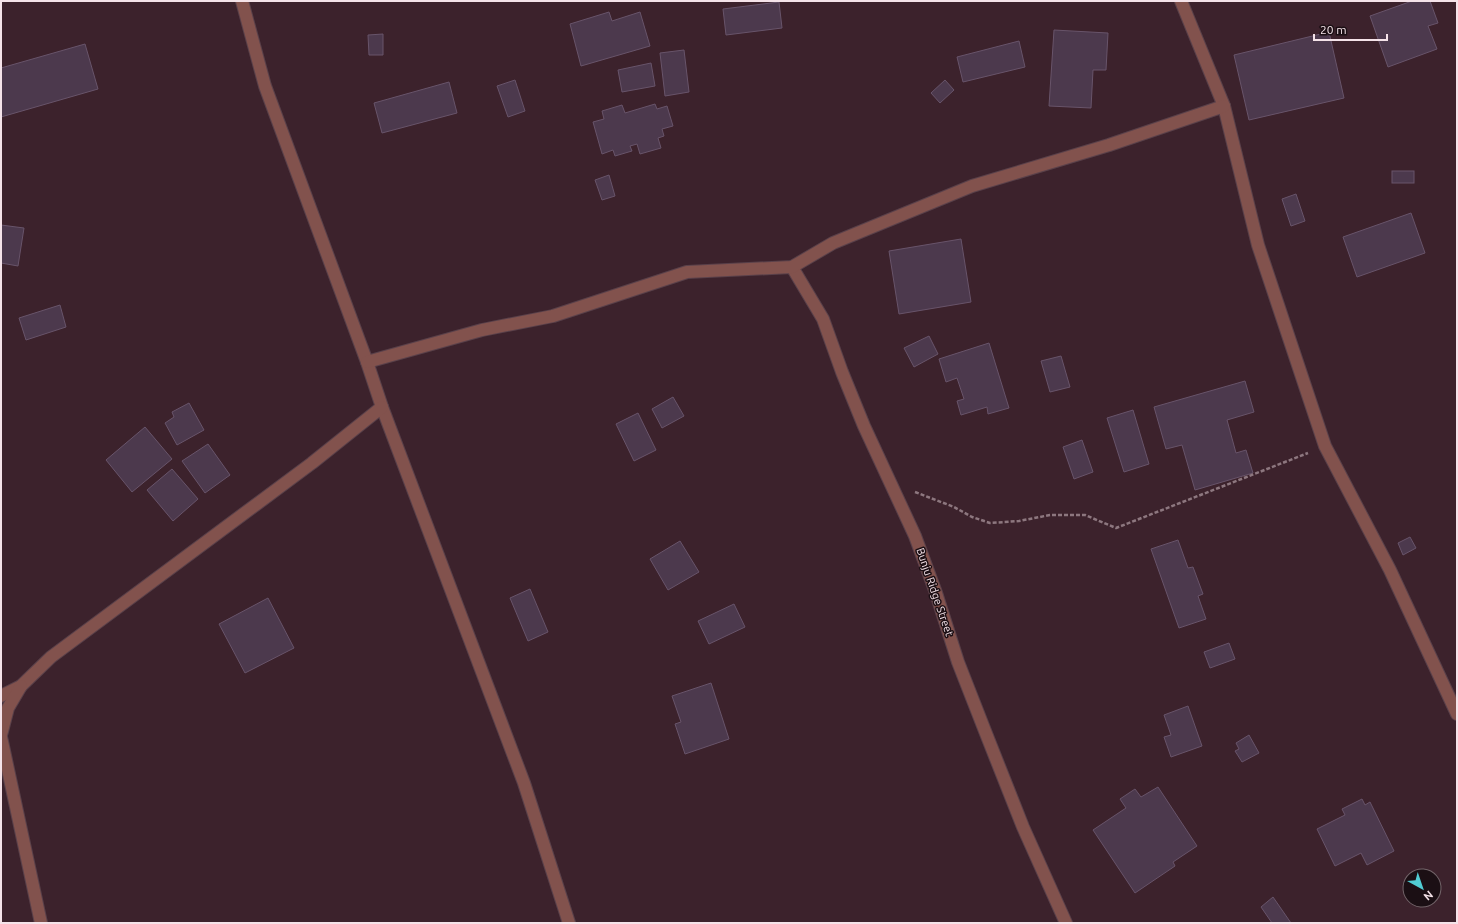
<svg xmlns="http://www.w3.org/2000/svg" width="1458" height="924" viewBox="0 0 1458 924" font-family="Ubuntu,sans-serif">
<rect width="100%" height="100%" fill="#3c222c"/>
<g fill="#4c394d" stroke="#68546a">
<polygon points="1412,1 1430,1 1438,23 1428,26 1437,49 1388,67 1370,16"/>
<polygon points="779,2 782,28 726,35 723,9"/>
<polygon points="609,12 612,21 640,12 650,46 581,66 570,24"/>
<polygon points="1054,30 1108,33 1106,70 1093,70 1091,108 1049,106"/>
<polygon points="1329,32 1344,98 1249,120 1234,55"/>
<polygon points="383,34 383,55 369,55 368,35"/>
<polygon points="1019,41 1025,67 963,82 957,57"/>
<polygon points="85,44 98,89 1,117 1,68"/>
<polygon points="684,50 689,92 665,96 660,53"/>
<polygon points="651,63 655,86 622,92 618,70"/>
<polygon points="515,80 525,111 508,117 497,86"/>
<polygon points="945,80 954,90 940,103 931,93"/>
<polygon points="449,82 457,113 382,133 374,103"/>
<polygon points="655,104 657,109 667,106 673,126 662,129 664,136 658,138 661,148 640,154 637,144 630,146 632,151 615,156 613,150 602,154 593,122 604,119 602,111 622,105 625,113"/>
<rect x="1392" y="171" width="22" height="12"/>
<polygon points="609,175 615,196 602,200 595,180"/>
<polygon points="1296,194 1305,221 1291,226 1282,199"/>
<polygon points="1411,213 1425,253 1357,277 1343,237"/>
<polygon points="1,225 24,228 18,266 1,263"/>
<polygon points="961,239 971,302 899,314 889,251"/>
<polygon points="60,305 66,327 26,340 19,318"/>
<polygon points="929,336 938,354 914,367 904,348"/>
<polygon points="989,343 1009,408 988,414 987,407 961,415 957,401 964,399 957,378 946,382 939,359"/>
<polygon points="1061,356 1070,387 1050,392 1041,361"/>
<polygon points="1245,381 1254,412 1227,420 1236,453 1246,450 1253,473 1195,490 1182,445 1166,449 1154,407"/>
<polygon points="673,397 684,416 662,428 652,409"/>
<polygon points="189,403 204,430 177,445 165,423 174,417 172,412"/>
<polygon points="1133,410 1149,464 1124,472 1107,418"/>
<polygon points="638,413 656,450 634,461 616,424"/>
<polygon points="145,427 172,459 132,492 106,460"/>
<polygon points="1082,440 1093,472 1074,479 1063,447"/>
<polygon points="208,444 230,475 205,493 182,461"/>
<polygon points="172,469 198,499 173,521 147,490"/>
<polygon points="1410,537 1416,548 1403,555 1398,543"/>
<polygon points="1178,540 1188,568 1193,567 1203,594 1198,596 1206,619 1179,628 1151,549"/>
<polygon points="680,541 699,572 668,590 650,559"/>
<polygon points="530,589 548,632 528,641 510,598"/>
<polygon points="268,598 294,648 245,673 219,624"/>
<polygon points="734,604 745,627 709,644 698,621"/>
<polygon points="1229,643 1235,659 1210,668 1204,652"/>
<polygon points="711,683 729,739 685,754 675,724 681,722 672,696"/>
<polygon points="1188,706 1202,746 1171,757 1164,737 1171,735 1164,715"/>
<polygon points="1249,735 1259,753 1242,762 1235,751 1239,749 1236,743"/>
<polygon points="1158,787 1197,846 1173,862 1175,866 1135,893 1093,830 1126,808 1120,799 1135,789 1141,797"/>
<polygon points="1362,799 1365,805 1370,802 1394,851 1367,865 1361,853 1335,866 1317,829 1345,815 1342,809"/>
<polygon points="1273,897 1291,923 1272,923 1261,907"/>
</g>
<g fill="none" stroke-linecap="round" stroke-linejoin="round">
<defs>
<g id="minor">
<polyline points="242,1 265,86 367,362 382,407 524,783 569,923"/>
<polyline points="1181,1 1224,106 1258,245 1325,446 1390,570 1457,714"/>
<polyline points="792,267 823,319 842,372 864,426 915,536 936,593 958,662 985,731 1023,827 1066,923"/>
<polyline points="367,362 482,330 553,316 687,272 792,267 833,243 972,186 1109,145 1224,106"/>
<polyline points="1,696 21,686 51,657 312,463 382,407"/>
<polyline points="1,735 8,708 21,686"/>
<polyline points="1,737 41,923"/>
</g>
</defs>
<use href="#minor" stroke="#5a414a" stroke-width="14"/>
<polyline stroke="#8d777f" stroke-width="2.5" stroke-dasharray="4 2" stroke-linecap="butt" points="915,492 954,507 972,517 990,523 1019,521 1050,515 1085,515 1116,528 1308,453"/>
<use href="#minor" stroke="#82524d" stroke-width="12"/>
</g>
<g text-anchor="middle" dominant-baseline="central" stroke-width="3" stroke-linejoin="round" paint-order="stroke">
<g font-size="11" fill="#f5e3e9" stroke="#1b0f14">
<text transform="translate(935 592) rotate(71)">Bunju Ridge Street</text>
</g>
</g>
<rect width="1458" height="924" fill="none" stroke="#f5e3e9" stroke-width="4"/>
<g transform="translate(1422 888) rotate(140)"><circle r="19" fill="#1b0f14" stroke="#726469"/>
<path d="M0-3L7 15L0 10L-7 15Z" fill="#51ccd3"/>
<text y="-6" font-size="11" font-weight="bold" text-anchor="middle" fill="#f5e3e9">N</text>
</g>
<path d="M1314 34v6h73v-6" fill="none" stroke="#f5e3e9" stroke-width="2"/>
<text x="1320" y="34" font-size="12" fill="#f5e3e9" stroke="#1b0f14" stroke-width="3" paint-order="stroke">20 m</text>
</svg>
